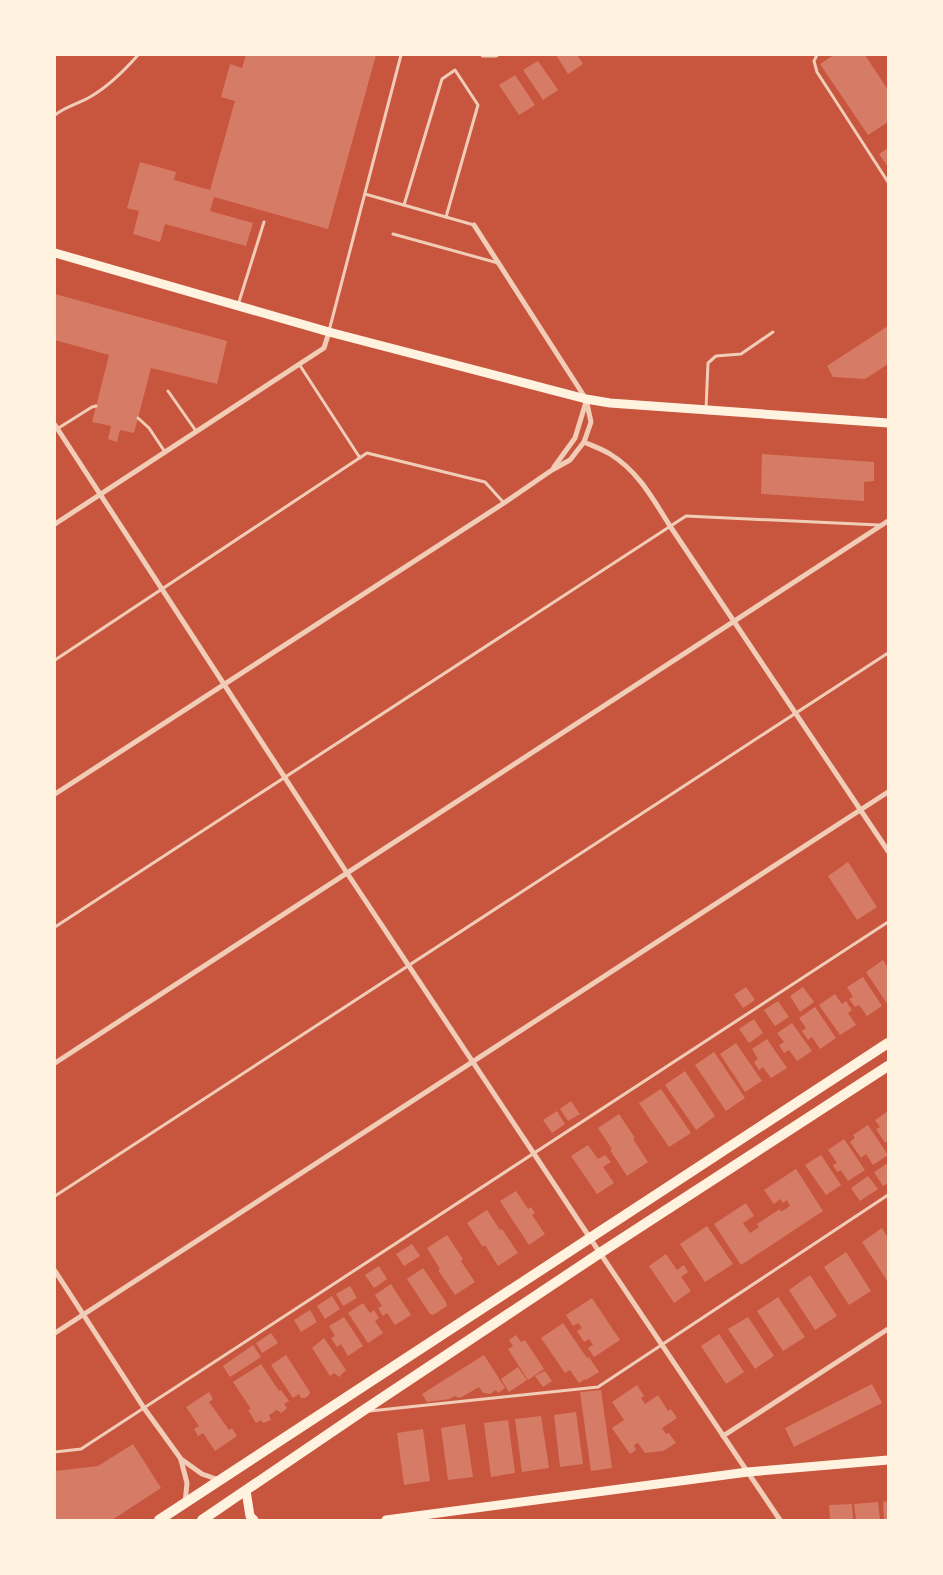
<svg xmlns="http://www.w3.org/2000/svg" width="943" height="1575" viewBox="0 0 943 1575" font-family="'Roboto Condensed',sans-serif">
<rect width="100%" height="100%" fill="#c8553d"/>
<g fill="#d67c66">
<polygon points="246,55 376,55 328,229 214,197 210,211 253,223 246,246 165,224 160,242 133,234 139,211 127,208 140,162 176,172 174,180 210,190 235,101 221,97 230,64 242,68"/>
<polygon points="556,55 577,55 583,64 568,74"/>
<polygon points="834,55 865,55 888,90 888,122 868,135 820,64"/>
<polygon points="538,61 558,90 543,100 523,70"/>
<polygon points="515,75 535,105 519,115 499,85"/>
<polygon points="888,148 888,167 879,154"/>
<polygon points="55,294 227,341 217,384 151,368 134,433 120,430 117,442 108,439 111,426 92,422 109,355 55,340"/>
<polygon points="888,326 888,364 865,379 833,377 827,366"/>
<polygon points="762,454 874,462 874,481 864,482 864,501 761,494"/>
<polygon points="848,862 877,907 857,920 828,876"/>
<polygon points="883,960 888,968 888,1005 866,972"/>
<polygon points="863,977 882,1006 867,1016 859,1005 855,1007 849,999 853,997 847,987"/>
<polygon points="746,987 755,1000 743,1008 734,995"/>
<polygon points="803,987 814,1002 800,1012 790,996"/>
<polygon points="835,994 842,1004 846,1001 852,1010 848,1013 856,1025 840,1035 819,1005"/>
<polygon points="778,1001 789,1017 775,1026 764,1010"/>
<polygon points="815,1007 836,1038 820,1049 812,1037 808,1040 802,1031 806,1028 799,1018"/>
<polygon points="754,1019 763,1033 749,1043 739,1029"/>
<polygon points="792,1023 812,1051 797,1061 789,1050 784,1053 779,1045 784,1042 777,1033"/>
<polygon points="767,1039 787,1068 771,1078 763,1067 759,1070 754,1062 758,1059 752,1049"/>
<polygon points="736,1043 762,1081 745,1092 720,1054"/>
<polygon points="714,1052 745,1098 726,1111 695,1065"/>
<polygon points="685,1071 715,1116 696,1130 665,1085"/>
<polygon points="661,1089 691,1133 669,1147 639,1103"/>
<polygon points="571,1101 580,1114 568,1121 560,1109"/>
<polygon points="557,1111 565,1124 552,1133 543,1120"/>
<polygon points="888,1111 888,1141 885,1143 876,1129 880,1127 875,1120"/>
<polygon points="619,1114 635,1138 633,1139 648,1162 627,1176 610,1150 612,1149 598,1128"/>
<polygon points="868,1125 888,1155 873,1165 866,1154 861,1158 850,1142 855,1138 853,1135"/>
<polygon points="844,1139 865,1170 848,1181 841,1170 837,1172 833,1165 837,1163 828,1150"/>
<polygon points="588,1145 598,1159 605,1155 611,1162 603,1167 614,1183 597,1194 571,1156"/>
<polygon points="821,1155 841,1185 826,1195 805,1165"/>
<polygon points="888,1163 888,1183 883,1186 874,1172"/>
<polygon points="796,1169 823,1211 741,1265 714,1224 746,1203 754,1216 743,1223 750,1233 759,1227 757,1224 780,1209 781,1212 790,1206 787,1200 783,1203 780,1199 774,1204 764,1190"/>
<polygon points="868,1176 878,1189 860,1201 851,1188"/>
<polygon points="516,1191 528,1209 531,1207 535,1213 532,1215 545,1234 529,1245 500,1201"/>
<polygon points="487,1210 500,1230 502,1229 518,1253 498,1266 485,1245 483,1247 467,1223"/>
<polygon points="707,1226 733,1264 705,1282 680,1244"/>
<polygon points="882,1228 888,1238 888,1282 862,1242"/>
<polygon points="447,1235 463,1259 461,1261 475,1282 455,1295 438,1270 440,1269 427,1248"/>
<polygon points="412,1244 420,1256 404,1266 396,1254"/>
<polygon points="846,1252 871,1291 849,1305 824,1267"/>
<polygon points="666,1254 677,1270 684,1265 688,1272 681,1277 691,1291 674,1303 649,1266"/>
<polygon points="379,1266 387,1279 374,1288 365,1275"/>
<polygon points="423,1268 446,1302 447,1306 433,1315 430,1314 407,1279"/>
<polygon points="810,1275 837,1316 815,1330 789,1290"/>
<polygon points="391,1284 411,1315 395,1325 387,1313 383,1316 378,1308 382,1306 375,1295"/>
<polygon points="350,1286 357,1298 343,1306 336,1294"/>
<polygon points="332,1296 340,1309 325,1319 317,1306"/>
<polygon points="778,1297 805,1337 783,1351 757,1311"/>
<polygon points="592,1298 620,1340 594,1357 588,1348 593,1345 589,1339 584,1342 577,1331 582,1328 578,1323 573,1326 566,1315"/>
<polygon points="363,1303 370,1313 374,1310 379,1318 375,1321 383,1333 368,1343 348,1313"/>
<polygon points="310,1310 317,1322 301,1332 294,1320"/>
<polygon points="344,1317 363,1346 348,1356 341,1344 337,1347 331,1338 335,1336 329,1326"/>
<polygon points="748,1317 774,1356 755,1369 728,1329"/>
<polygon points="563,1323 587,1358 589,1357 599,1372 586,1380 585,1379 579,1383 570,1370 565,1373 541,1338"/>
<polygon points="271,1333 278,1343 262,1353 256,1343"/>
<polygon points="719,1334 744,1372 726,1384 701,1346"/>
<polygon points="516,1335 521,1342 525,1340 544,1369 528,1380 508,1349 513,1346 509,1340"/>
<polygon points="324,1338 346,1370 339,1377 334,1373 330,1376 312,1348"/>
<polygon points="253,1345 261,1357 230,1377 223,1366"/>
<polygon points="286,1355 310,1392 309,1395 305,1398 301,1398 299,1394 293,1398 271,1365"/>
<polygon points="484,1355 505,1388 498,1393 496,1390 490,1394 483,1393 479,1387 460,1398 454,1396 450,1399 427,1402 422,1394"/>
<polygon points="261,1364 279,1391 281,1390 289,1401 284,1404 287,1408 285,1410 281,1413 277,1410 269,1415 271,1420 263,1423 261,1420 256,1423 248,1410 251,1409 233,1382"/>
<polygon points="518,1367 527,1380 509,1392 501,1379"/>
<polygon points="545,1371 552,1381 543,1387 535,1376"/>
<polygon points="872,1384 882,1403 794,1447 785,1428"/>
<polygon points="637,1385 644,1396 641,1398 645,1404 658,1395 668,1411 671,1409 677,1418 662,1428 666,1434 669,1433 676,1443 663,1451 645,1453 638,1443 634,1445 636,1450 630,1454 612,1428 624,1420 612,1402"/>
<polygon points="601,1390 612,1468 591,1471 580,1392"/>
<polygon points="209,1392 213,1399 209,1402 229,1430 232,1428 237,1436 215,1451 203,1433 198,1436 194,1429 199,1426 186,1407"/>
<polygon points="576,1412 583,1464 560,1467 554,1415"/>
<polygon points="541,1416 549,1468 522,1472 515,1419"/>
<polygon points="508,1420 515,1473 491,1477 484,1423"/>
<polygon points="465,1424 473,1477 448,1480 441,1428"/>
<polygon points="423,1429 430,1481 404,1485 397,1433"/>
<polygon points="133,1444 161,1488 112,1520 55,1520 55,1471 98,1466"/>
<polygon points="888,1501 888,1520 884,1520 883,1502"/>
<polygon points="878,1502 880,1520 856,1520 854,1504"/>
<polygon points="852,1504 853,1520 830,1520 829,1505"/>
</g>
<g fill="none" stroke-linecap="round" stroke-linejoin="round">
<g stroke="#f1ccb7" stroke-width="3">
<polyline points="817,55 814,61 817,72 888,182"/>
<path d="M55,115c11,-9 23,-11 35,-18 19,-11 34,-26 48,-42"/>
<polyline points="365,194 474,225"/>
<polyline points="404,205 442,79 455,70 478,105 446,217"/>
<polyline points="393,234 498,263"/>
<polyline points="238,305 264,222"/>
<polyline points="329,331 401,55"/>
<polyline points="299,364 360,458"/>
<polyline points="168,391 196,431"/>
<polyline points="706,409 708,363 716,356 741,354 773,332"/>
<polyline points="138,418 149,428 165,452"/>
<polyline points="57,429 92,407 96,406"/>
<polyline points="55,660 367,453 485,482 504,503"/>
<polyline points="55,927 686,516 879,525"/>
<polyline points="55,1196 888,653"/>
<polyline points="370,1411 598,1387 888,1195"/>
<polyline points="55,1452 81,1449 888,922"/>
</g>
<g stroke="#f1ccb7" stroke-width="5">
<polyline points="483,55 496,55"/>
<polyline points="55,425 347,873 600,1253 780,1520"/>
<path d="M584,442c9,4 18,7 26,12 28,17 43,45 60,72l218,325"/>
<polyline points="554,467 575,438 586,402"/>
<polyline points="55,524 324,348 329,332"/>
<polyline points="55,794 504,503 552,470 570,460 584,442 591,422 586,399 474,225"/>
<polyline points="55,1063 888,521"/>
<polyline points="55,1271 144,1408 181,1459 202,1474 219,1480"/>
<polyline points="55,1333 888,792"/>
<polyline points="723,1436 888,1329"/>
<polyline points="181,1460 187,1483 185,1503"/>
</g>
<g stroke="#fff3e0" stroke-width="9">
<polyline points="55,253 329,332 586,399 610,403 888,423"/>
<polyline points="246,1491 250,1516 254,1520"/>
<polyline points="386,1520 748,1472 888,1460"/>
</g>
<g stroke="#fff3e0" stroke-width="10">
<polyline points="159,1520 888,1043"/>
<polyline points="202,1520 361,1412 600,1253 888,1066"/>
</g>
</g>
<rect width="943" height="1575" fill="none" stroke="#fff3e0" stroke-width="112"/>
</svg>
